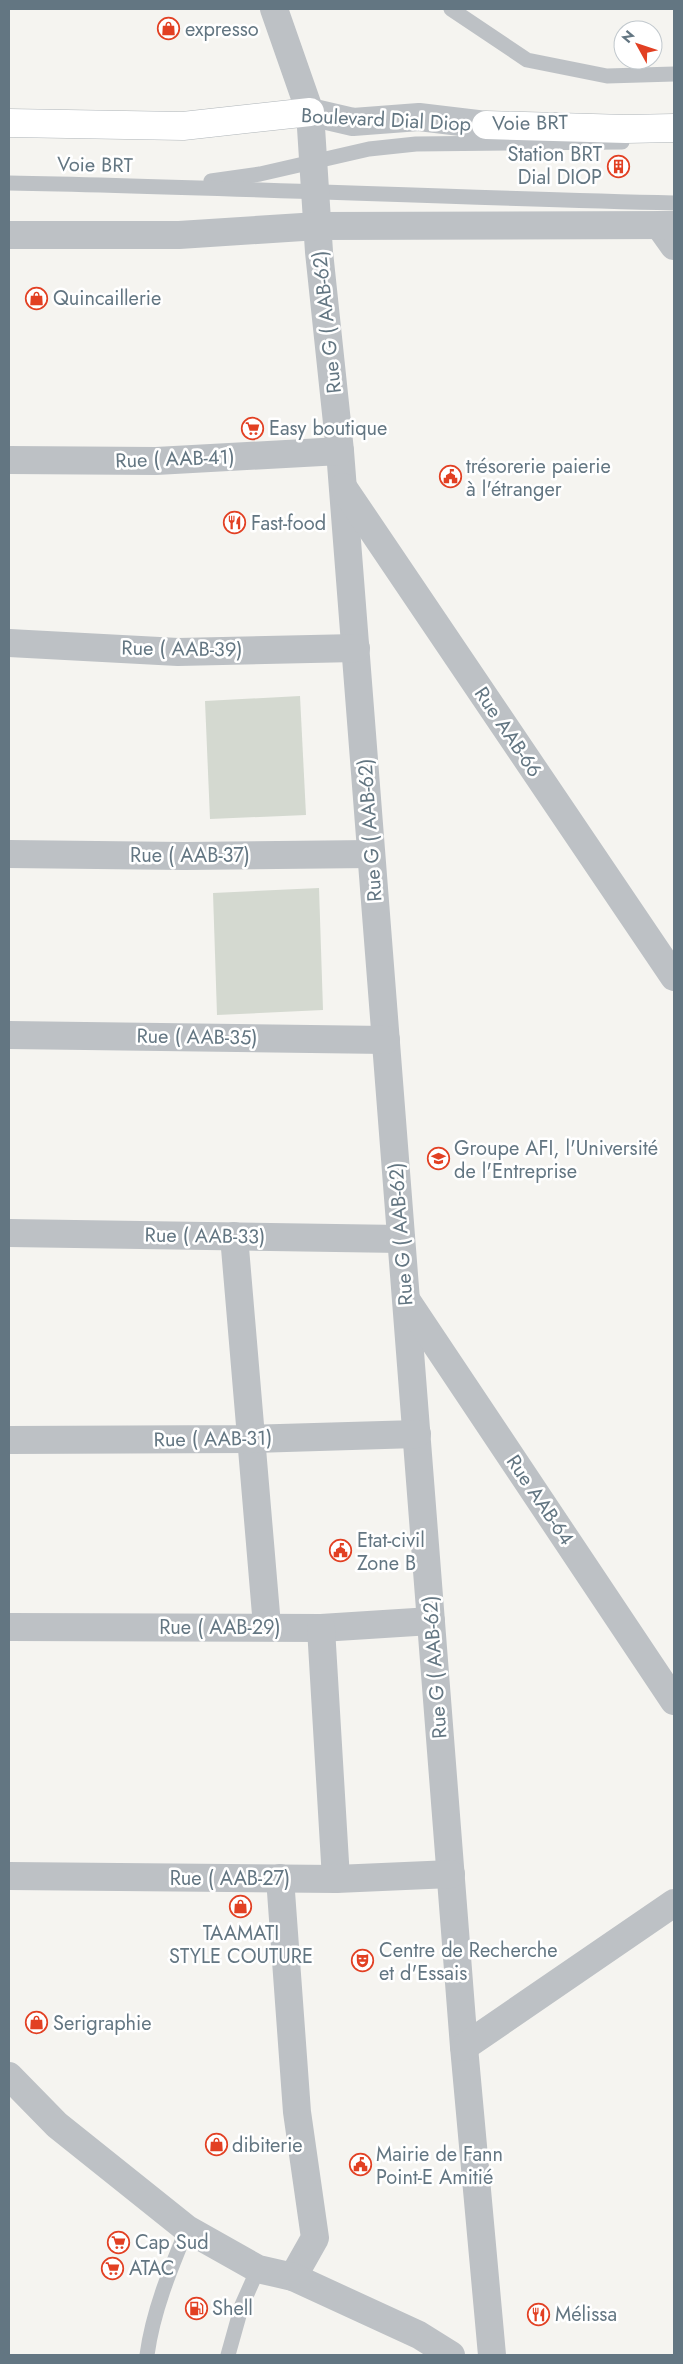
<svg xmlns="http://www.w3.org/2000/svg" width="683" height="2364" viewBox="0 0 683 2364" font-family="Jost,sans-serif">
<rect width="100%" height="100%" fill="#f5f4f0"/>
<g fill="#d4d9d0">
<polygon points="300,696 306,815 210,819 205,701"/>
<polygon points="319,888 323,1010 217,1015 213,893"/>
</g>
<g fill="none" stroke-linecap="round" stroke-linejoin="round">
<defs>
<g id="secondary">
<polyline points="9,123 183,126 310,112"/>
<polyline points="486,125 626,129 674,128"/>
</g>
</defs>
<use href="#secondary" stroke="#afb5b9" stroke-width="29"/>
<g stroke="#bdc1c5" stroke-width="15">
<polyline points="451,9 527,60 607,76 674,74"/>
<polyline points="211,181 260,174 369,149 416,144 622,142"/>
<path d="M9,183c222,4 443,15 665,20"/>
<path d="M147,2355c6,-44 23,-85 40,-126"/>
<polyline points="228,2355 242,2305 258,2269"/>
</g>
<g stroke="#bdc1c5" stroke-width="28">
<polyline points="274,9 310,112 319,252 340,451 464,2047 492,2355"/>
<polyline points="659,225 674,246"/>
<polyline points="9,460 156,461 340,451"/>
<polyline points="343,487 674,977"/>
<polyline points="9,643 178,652 356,648"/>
<polyline points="9,854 184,856 371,854"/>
<polyline points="9,1035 386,1040"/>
<polyline points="9,1233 401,1239"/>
<polyline points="234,1236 267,1626"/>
<polyline points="407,1301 674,1701"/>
<polyline points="9,1440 250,1439 417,1434"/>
<polyline points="9,1627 321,1628 431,1621"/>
<polyline points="321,1628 336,1879"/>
<polyline points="9,1876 336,1879 451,1874"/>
<polyline points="280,1878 297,2112 315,2238 293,2277"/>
<polyline points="464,2047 674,1903"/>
<polyline points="9,2076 57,2125 187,2229 258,2269 293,2277 419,2335 451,2355"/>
</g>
<g stroke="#bdc1c5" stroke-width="28">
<polyline points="310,112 353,122 419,117 486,125"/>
<polyline points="9,235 179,235 318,226 674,225"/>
</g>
<use href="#secondary" stroke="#fff" stroke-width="28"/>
</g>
<defs>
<symbol id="shop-ring" viewBox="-11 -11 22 22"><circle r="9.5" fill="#fff" stroke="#e24023" stroke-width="1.5"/><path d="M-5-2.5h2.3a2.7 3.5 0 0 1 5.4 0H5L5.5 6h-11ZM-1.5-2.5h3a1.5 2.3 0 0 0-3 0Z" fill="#e24023"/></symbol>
<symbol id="building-ring" viewBox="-11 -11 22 22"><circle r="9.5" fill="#fff" stroke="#e24023" stroke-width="1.5"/><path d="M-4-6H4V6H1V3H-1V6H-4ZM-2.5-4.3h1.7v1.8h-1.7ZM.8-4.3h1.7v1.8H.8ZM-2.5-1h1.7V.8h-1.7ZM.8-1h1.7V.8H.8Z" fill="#e24023"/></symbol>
<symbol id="supermarket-ring" viewBox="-11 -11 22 22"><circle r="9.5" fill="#fff" stroke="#e24023" stroke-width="1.5"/><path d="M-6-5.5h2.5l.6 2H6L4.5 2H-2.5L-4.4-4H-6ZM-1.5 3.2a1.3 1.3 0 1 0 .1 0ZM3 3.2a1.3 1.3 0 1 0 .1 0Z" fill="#e24023"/></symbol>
<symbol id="civic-ring" viewBox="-11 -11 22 22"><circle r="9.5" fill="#fff" stroke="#e24023" stroke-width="1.5"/><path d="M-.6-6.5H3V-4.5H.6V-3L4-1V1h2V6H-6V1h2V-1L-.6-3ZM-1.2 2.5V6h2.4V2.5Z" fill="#e24023"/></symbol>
<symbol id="restaurant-ring" viewBox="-11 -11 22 22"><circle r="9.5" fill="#fff" stroke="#e24023" stroke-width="1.5"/><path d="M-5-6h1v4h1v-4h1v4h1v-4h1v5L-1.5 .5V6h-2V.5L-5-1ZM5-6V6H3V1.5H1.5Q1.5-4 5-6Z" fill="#e24023"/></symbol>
<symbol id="university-ring" viewBox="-11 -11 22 22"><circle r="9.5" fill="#fff" stroke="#e24023" stroke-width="1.5"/><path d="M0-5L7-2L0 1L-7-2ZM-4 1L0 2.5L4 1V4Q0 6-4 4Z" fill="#e24023"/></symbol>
<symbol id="theatre-ring" viewBox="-11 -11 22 22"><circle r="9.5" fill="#fff" stroke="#e24023" stroke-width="1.5"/><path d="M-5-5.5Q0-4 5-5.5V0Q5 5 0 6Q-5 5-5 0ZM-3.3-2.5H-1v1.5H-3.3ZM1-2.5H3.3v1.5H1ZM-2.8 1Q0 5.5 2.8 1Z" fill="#e24023"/></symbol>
<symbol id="fuel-ring" viewBox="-11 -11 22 22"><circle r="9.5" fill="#fff" stroke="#e24023" stroke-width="1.5"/><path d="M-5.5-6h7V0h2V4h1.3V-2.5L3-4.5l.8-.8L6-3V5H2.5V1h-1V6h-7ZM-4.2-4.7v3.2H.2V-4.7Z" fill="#e24023"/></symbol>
</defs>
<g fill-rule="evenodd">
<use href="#shop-ring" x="156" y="16" width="25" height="25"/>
<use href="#building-ring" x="606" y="154" width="25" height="25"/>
<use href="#shop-ring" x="24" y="286" width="25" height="25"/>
<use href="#supermarket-ring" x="240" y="416" width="25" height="25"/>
<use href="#civic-ring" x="438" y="464" width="25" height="25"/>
<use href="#restaurant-ring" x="222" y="510" width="25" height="25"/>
<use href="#university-ring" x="426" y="1146" width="25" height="25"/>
<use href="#civic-ring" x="328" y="1538" width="25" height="25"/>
<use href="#shop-ring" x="228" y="1894" width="25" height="25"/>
<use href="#theatre-ring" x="350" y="1948" width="25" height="25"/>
<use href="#shop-ring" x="24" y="2010" width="25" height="25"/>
<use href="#shop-ring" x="204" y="2132" width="25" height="25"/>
<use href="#civic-ring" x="348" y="2152" width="25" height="25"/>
<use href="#supermarket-ring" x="106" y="2230" width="25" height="25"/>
<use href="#supermarket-ring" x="100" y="2256" width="25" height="25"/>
<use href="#fuel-ring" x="184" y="2296" width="25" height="25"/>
<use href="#restaurant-ring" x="526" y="2302" width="25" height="25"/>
</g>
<g text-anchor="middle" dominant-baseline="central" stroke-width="5" stroke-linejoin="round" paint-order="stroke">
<g font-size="20" fill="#637682" stroke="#fff" text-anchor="start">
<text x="185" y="29">expresso</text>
<text x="602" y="154" text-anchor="end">Station BRT<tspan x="602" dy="23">Dial DIOP</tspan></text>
<text x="53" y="298">Quincaillerie</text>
<text x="269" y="428">Easy boutique</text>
<text x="466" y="466">trésorerie paierie<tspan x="466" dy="23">à l'étranger</tspan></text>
<text x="251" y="523">Fast-food</text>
<text x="454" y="1148">Groupe AFI, l'Université<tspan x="454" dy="23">de l'Entreprise</tspan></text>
<text x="357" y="1540">Etat-civil<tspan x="357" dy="23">Zone B</tspan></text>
<text x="241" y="1933" text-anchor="middle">TAAMATI<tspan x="241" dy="23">STYLE COUTURE</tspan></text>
<text x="379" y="1950">Centre de Recherche<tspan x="379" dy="23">et d'Essais</tspan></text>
<text x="53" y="2023">Serigraphie</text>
<text x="232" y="2145">dibiterie</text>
<text x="376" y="2154">Mairie de Fann<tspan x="376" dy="23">Point-E Amitié</tspan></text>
<text x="135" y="2242">Cap Sud</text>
<text x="129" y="2268">ATAC</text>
<text x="212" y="2308">Shell</text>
<text x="555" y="2314">Mélissa</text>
</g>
<g font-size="20" fill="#637682" stroke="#fff">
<text transform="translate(386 120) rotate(3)">Boulevard Dial Diop</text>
<text transform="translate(530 123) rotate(-1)">Voie BRT</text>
<text transform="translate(95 165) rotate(1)">Voie BRT</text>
<text transform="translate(327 322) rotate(-96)">Rue G ( AAB-62)</text>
<text transform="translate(175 459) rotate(-2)">Rue ( AAB-41)</text>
<text transform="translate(182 649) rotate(1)">Rue ( AAB-39)</text>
<text transform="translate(508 732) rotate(56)">Rue AAB-66</text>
<text transform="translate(370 830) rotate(-94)">Rue G ( AAB-62)</text>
<text x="190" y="855">Rue ( AAB-37)</text>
<text transform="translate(197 1037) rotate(1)">Rue ( AAB-35)</text>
<text transform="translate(401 1234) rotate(-94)">Rue G ( AAB-62)</text>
<text transform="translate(205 1236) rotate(1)">Rue ( AAB-33)</text>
<text transform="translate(213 1439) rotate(-1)">Rue ( AAB-31)</text>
<text transform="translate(540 1500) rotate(56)">Rue AAB-64</text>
<text x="220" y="1627">Rue ( AAB-29)</text>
<text transform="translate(435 1667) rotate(-94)">Rue G ( AAB-62)</text>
<text x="230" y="1878">Rue ( AAB-27)</text>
</g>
</g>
<rect width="683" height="2364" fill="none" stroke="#637682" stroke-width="20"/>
<g transform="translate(638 45) rotate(310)"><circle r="24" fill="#ffffff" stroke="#c1c8cd"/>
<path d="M0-4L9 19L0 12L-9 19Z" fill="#e24023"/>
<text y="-8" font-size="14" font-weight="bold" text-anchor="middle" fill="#637682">N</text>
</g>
</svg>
